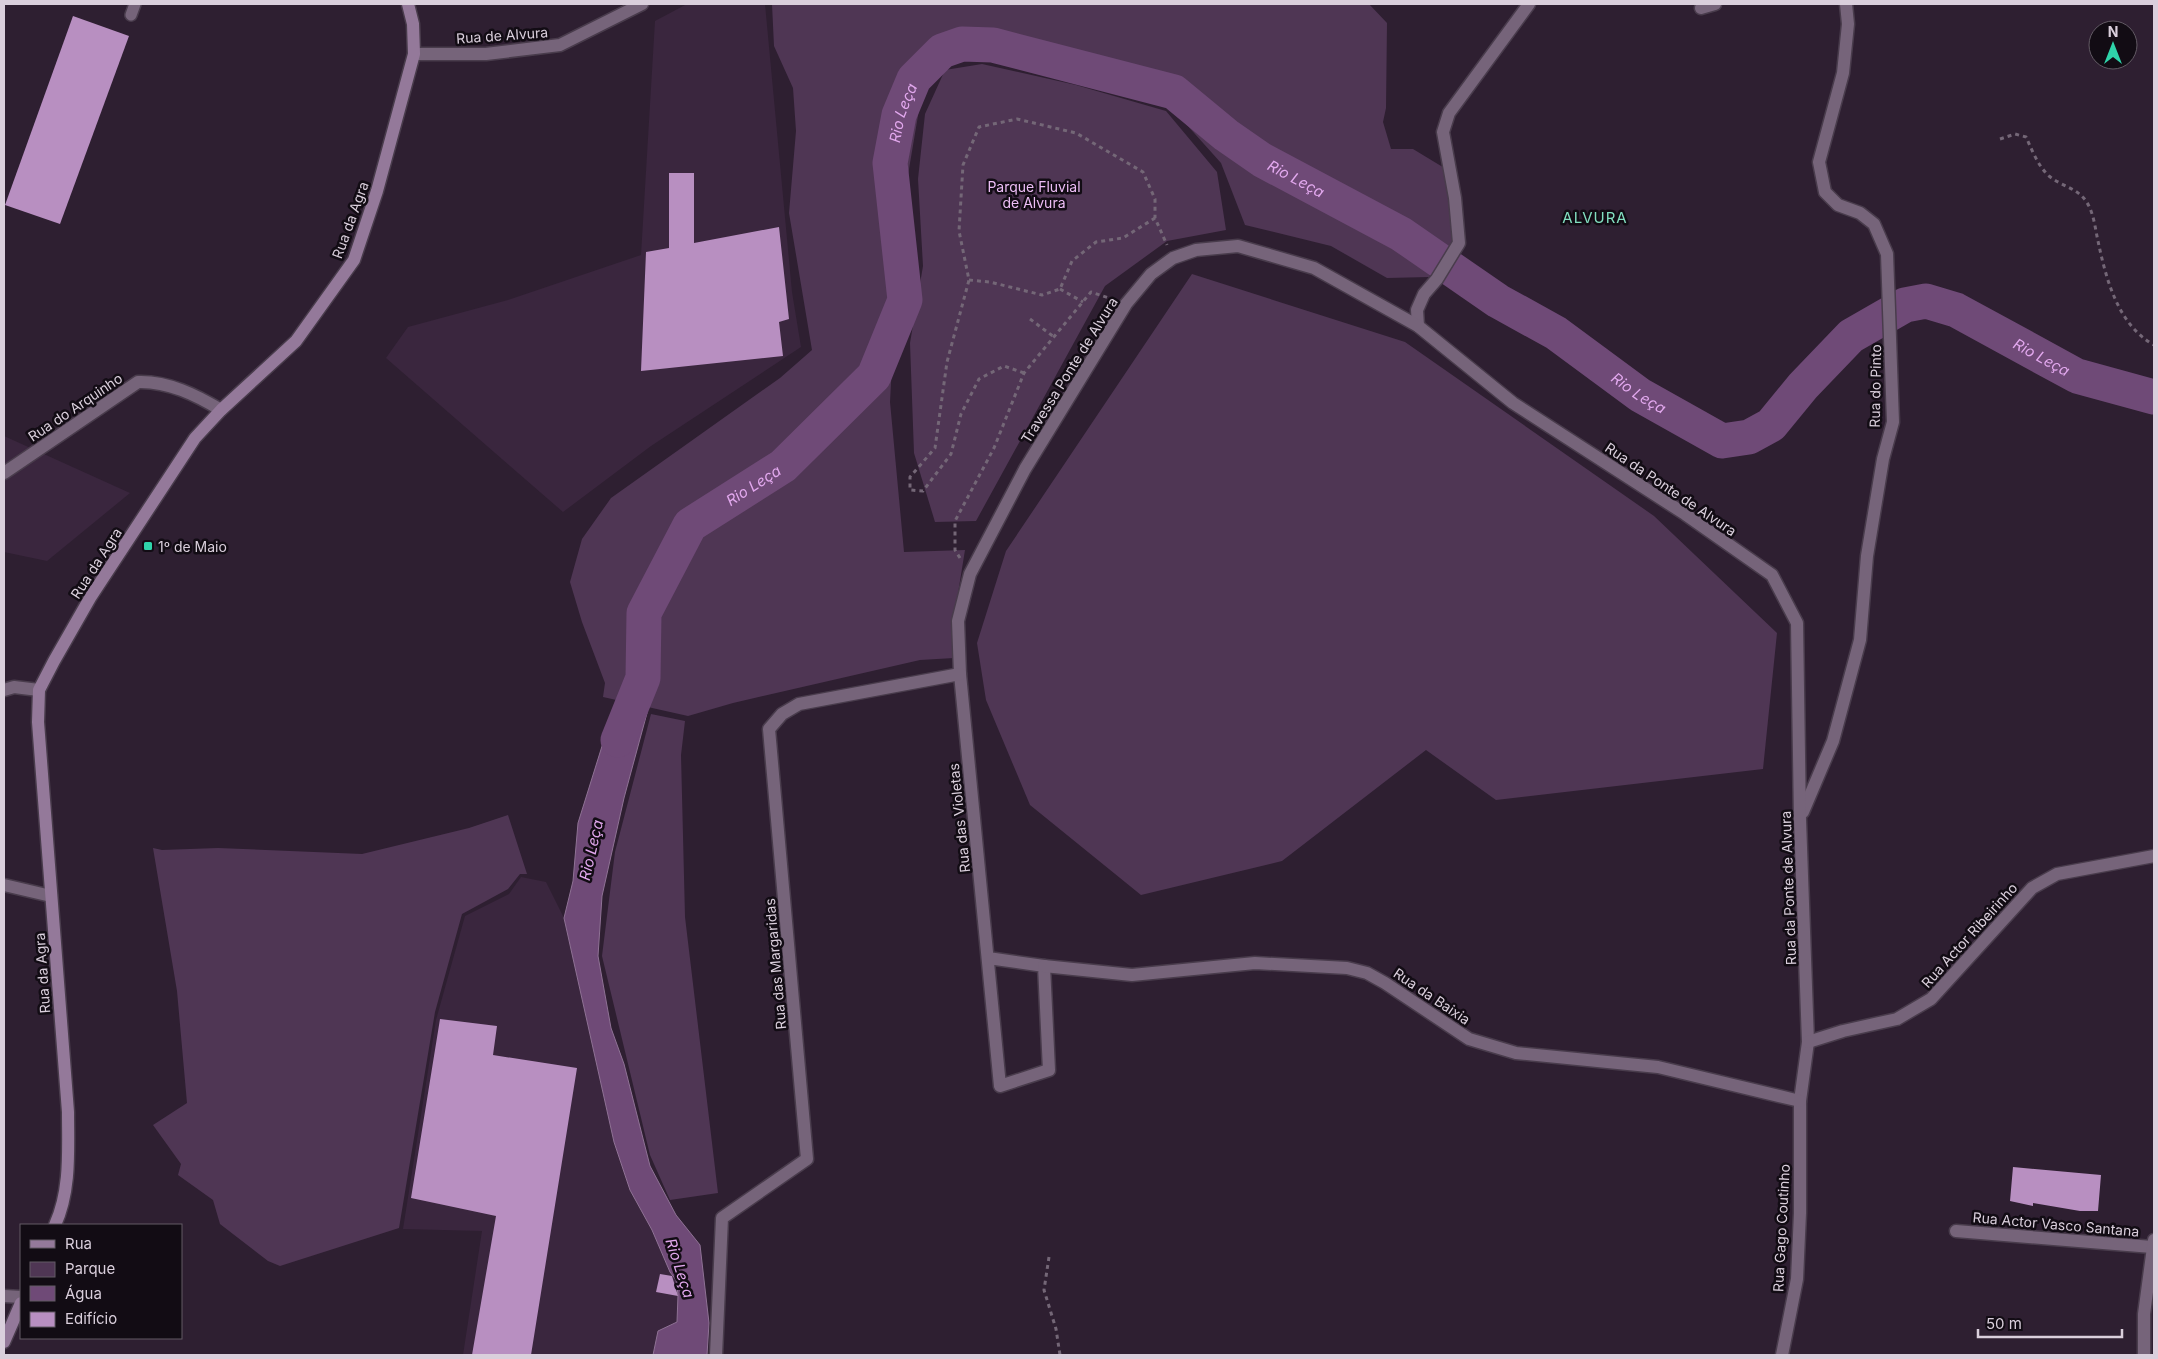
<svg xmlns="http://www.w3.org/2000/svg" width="2158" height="1359" viewBox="0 0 2158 1359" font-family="Inter,sans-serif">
<rect width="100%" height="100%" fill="#2e1f31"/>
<g fill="#3a263e">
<polygon points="687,4 765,4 792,292 801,347 651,446 563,512 386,358 408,327 508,300 641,255 655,21"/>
<polygon points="4,436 130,493 47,561 4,552"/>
<polygon points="521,877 546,882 564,918 614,1141 670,1272 676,1280 678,1295 677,1322 658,1331 653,1355 463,1355 482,1231 403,1229 436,1020 465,916 509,894"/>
</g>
<g fill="#4f3654">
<polygon points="772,4 1369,4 1387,23 1386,108 1383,122 1391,149 1413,149 1446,169 1454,241 1429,277 1387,278 1331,246 1245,225 1221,163 1169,105 994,57 952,59 923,86 908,175 909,311 892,364 890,402 904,552 965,550 954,618 954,658 920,660 733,703 688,716 603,697 605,683 582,622 570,582 582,539 611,498 780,378 812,350 789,213 796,131 793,88 774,46"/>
<polygon points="982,64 1076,85 1166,111 1217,172 1226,230 1167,241 1105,286 976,521 935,522 914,453 910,343 923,266 918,179 925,114 945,70"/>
<polygon points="1192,274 1405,342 1654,516 1777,633 1763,769 1496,800 1426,750 1282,861 1141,895 1030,805 986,700 977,643 1006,551"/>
<polygon points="651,714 685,721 681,755 685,917 718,1193 670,1200 650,1155 602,956 615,852"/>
<polygon points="508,815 527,874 520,874 508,889 462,914 435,1012 399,1228 280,1266 268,1261 220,1224 213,1200 178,1175 181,1164 153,1125 187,1103 177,991 153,848 162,850 218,848 362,854 469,828"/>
</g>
<polygon fill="#6f4a77" stroke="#8f7295" points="626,684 647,713 624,798 602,896 598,956 611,1028 624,1064 650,1166 676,1215 700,1245 709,1323 707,1355 653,1355 658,1331 677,1322 678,1295 676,1280 670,1272 652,1230 630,1190 614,1142 564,918 573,881 578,823 608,727"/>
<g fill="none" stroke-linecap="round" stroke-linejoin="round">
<path stroke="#6f4a77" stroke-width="35" id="s1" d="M618,740l25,-62 1,-65 46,-88 93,-59 91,-90 31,-76 -15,-137 9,-48 15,-36 28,-28 20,-7 31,1 181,47 52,43 36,25 139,74 97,67 58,32 84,62 82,46 27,-4 22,-12 32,-39 48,-50 54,-31 21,-4 30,9 121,66 77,21"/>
</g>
<g fill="#b88fc1">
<polygon points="73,16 129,36 60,224 5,205"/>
<polygon points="669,173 694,173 694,243 779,227 789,319 779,322 783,356 641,371 646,252 669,248"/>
<polygon points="440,1019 497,1026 493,1055 577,1068 531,1355 472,1355 496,1216 411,1198"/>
<polygon points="2013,1167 2101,1175 2098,1211 2080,1211 2033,1203 2033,1206 2010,1201"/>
<polygon points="660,1274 672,1276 678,1296 656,1292"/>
</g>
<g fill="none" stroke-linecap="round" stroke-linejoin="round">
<defs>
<polyline id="service" points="131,15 135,4"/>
<g id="minor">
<polyline points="1701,8 1715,4"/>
<polyline points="414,54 486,54 560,45 642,4"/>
<polyline points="1418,326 1417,310 1424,294 1437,279 1459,243 1455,198 1443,132 1449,113 1529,4"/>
<path d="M4,473l134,-91c30,-1 58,13 83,28"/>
<polyline points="4,690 14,687 39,690"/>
<polyline points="1803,812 1833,741 1860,640 1867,556 1883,459 1893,422 1887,254 1874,224 1860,213 1838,205 1825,192 1819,162 1843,73 1848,24 1846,4"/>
<polyline points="4,885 51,896"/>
<polyline points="988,958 1044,966 1049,1070 1000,1086 960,674 958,621 970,574 1025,469 1126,304 1151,274 1173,258 1196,250 1238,246 1314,268 1418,326 1513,403 1685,514 1772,575 1797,623 1800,820 1808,1042 1800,1101 1800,1213 1797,1279 1782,1355"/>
<polyline points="1044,966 1132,975 1255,963 1347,968 1367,973 1385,983 1469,1039 1516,1053 1658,1067 1800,1101"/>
<polyline points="1808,1042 1843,1031 1897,1019 1931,999 2032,888 2057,874 2154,856"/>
<polyline points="1956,1231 2152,1247"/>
<polyline points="4,1296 21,1297"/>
<polyline points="716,1355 722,1218 807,1159 769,729 782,714 799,704 960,674"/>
<polyline points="2144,1355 2144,1314 2154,1240"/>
</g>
<g id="secondary">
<path d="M55,1225c16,-35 13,-75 13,-113l-30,-390 1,-32 15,-29 36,-63 105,-160 26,-28 75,-69 58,-81 23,-69 37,-137 -1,-30 -5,-20"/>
<polyline points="4,1342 21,1303"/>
</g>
</defs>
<use href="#service" stroke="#493c4c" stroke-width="14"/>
<use href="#minor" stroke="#493c4c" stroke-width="15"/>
<use href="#secondary" stroke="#493c4c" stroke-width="15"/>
<g stroke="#746777" stroke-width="3" stroke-dasharray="4 4" stroke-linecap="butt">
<path d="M2000,139l15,-5 11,3c6,13 12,29 23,39 12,10 28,12 37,25 8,12 9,27 12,40 8,38 20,84 56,104"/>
<polyline points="969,280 990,282 1042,295 1060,289 1072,261 1096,242 1123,238 1155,218"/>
<polyline points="1060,289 1083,302"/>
<polyline points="1030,319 1054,337"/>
<polyline points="1024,373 1004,366 979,379 961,414 951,454 923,491 910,490 910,477 935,448 947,362 969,280 959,231 963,165 979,127 1017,119 1076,133 1143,172 1155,199 1155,218 1167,245"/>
<polyline points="960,558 955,550 955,521 994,448 1024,373 1091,292 1112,299"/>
<polyline points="1049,1257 1044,1290 1056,1329 1060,1355"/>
</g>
<use href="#service" stroke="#76647a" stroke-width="11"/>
<use href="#minor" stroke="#76647a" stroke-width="12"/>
<use href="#secondary" stroke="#94799a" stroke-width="12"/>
</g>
<rect fill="#2fd4aa" stroke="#120c14" stroke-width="2" x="143" y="541" width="10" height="10" rx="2.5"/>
<g text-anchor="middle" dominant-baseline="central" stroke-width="5" stroke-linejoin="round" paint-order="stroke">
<g font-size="14" fill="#dacfdc" stroke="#120c14">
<text transform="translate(502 35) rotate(-4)">Rua de Alvura</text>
<text transform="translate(350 220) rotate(-70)">Rua da Agra</text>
<text transform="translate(1069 370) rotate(-58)">Travessa Ponte de Alvura</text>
<text transform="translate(1875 386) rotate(-89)">Rua do Pinto</text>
<text transform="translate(75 407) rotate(-34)">Rua do Arquinho</text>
<text transform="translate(1671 489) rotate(34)">Rua da Ponte de Alvura</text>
<text transform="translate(96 563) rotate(-57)">Rua da Agra</text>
<text transform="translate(959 818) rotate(-96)">Rua das Violetas</text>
<text transform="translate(1788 888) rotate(-92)">Rua da Ponte de Alvura</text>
<text transform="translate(1969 935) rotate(-48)">Rua Actor Ribeirinho</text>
<text transform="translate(775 964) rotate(-95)">Rua das Margaridas</text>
<text transform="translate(42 973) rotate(-94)">Rua da Agra</text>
<text transform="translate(1432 996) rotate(34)">Rua da Baixia</text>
<text transform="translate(2056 1224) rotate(5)">Rua Actor Vasco Santana</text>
<text transform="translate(1781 1228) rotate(-87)">Rua Gago Coutinho</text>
</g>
<g font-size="14" fill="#edbef6" stroke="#120c14">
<text x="1034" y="186">Parque Fluvial<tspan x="1034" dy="16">de Alvura</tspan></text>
</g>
<g font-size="14" fill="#dacfdc" stroke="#120c14" text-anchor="start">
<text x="158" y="546">1º de Maio</text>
</g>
<g font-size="15" font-style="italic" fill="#e2a8ee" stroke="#120c14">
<text stroke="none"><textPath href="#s1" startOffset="741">Rio Leça</textPath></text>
<text stroke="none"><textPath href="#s1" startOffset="1206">Rio Leça</textPath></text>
<text stroke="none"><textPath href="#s1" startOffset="2092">Rio Leça</textPath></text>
<text stroke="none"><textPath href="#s1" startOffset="1611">Rio Leça</textPath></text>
<text stroke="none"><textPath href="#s1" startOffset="306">Rio Leça</textPath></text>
<text transform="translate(591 850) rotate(-77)">Rio Leça</text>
<text transform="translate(680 1268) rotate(72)">Rio Leça</text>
</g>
<g font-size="15" letter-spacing="1" fill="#82dfc0" stroke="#120c14">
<text x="1595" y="217">ALVURA</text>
</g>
</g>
<rect width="2158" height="1359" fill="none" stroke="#dacfdc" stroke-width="10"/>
<rect x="20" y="1224" width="162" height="115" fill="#120c14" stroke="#625a64"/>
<rect x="30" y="1240" width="25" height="8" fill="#94799a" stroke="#625a64"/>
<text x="65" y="1249" font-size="15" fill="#dacfdc">Rua</text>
<rect x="30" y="1262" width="25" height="15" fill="#4f3654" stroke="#625a64"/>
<text x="65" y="1274" font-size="15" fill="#dacfdc">Parque</text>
<rect x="30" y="1286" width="25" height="15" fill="#6f4a77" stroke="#625a64"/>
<text x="65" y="1299" font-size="15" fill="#dacfdc">Água</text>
<rect x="30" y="1312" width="25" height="15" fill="#b88fc1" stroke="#625a64"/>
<text x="65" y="1324" font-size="15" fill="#dacfdc">Edifício</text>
<g transform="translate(2113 45)"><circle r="24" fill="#120c14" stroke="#625a64"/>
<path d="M0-4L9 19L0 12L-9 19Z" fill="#2fd4aa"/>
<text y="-8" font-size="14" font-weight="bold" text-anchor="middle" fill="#dacfdc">N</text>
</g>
<path d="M1978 1329v8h144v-8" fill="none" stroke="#dacfdc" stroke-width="2.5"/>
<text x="1986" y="1329" font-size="15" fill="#dacfdc" stroke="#120c14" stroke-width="4" paint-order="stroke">50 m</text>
</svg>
